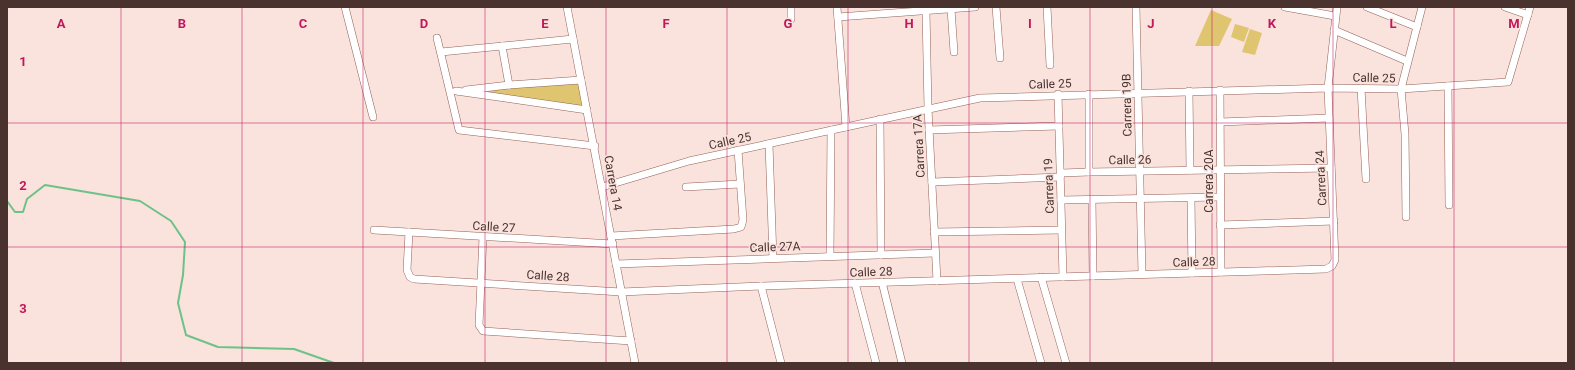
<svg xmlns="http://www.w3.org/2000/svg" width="1575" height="370" viewBox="0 0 1575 370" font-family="Roboto,sans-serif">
<rect width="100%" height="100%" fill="#fae2dd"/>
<g fill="#dfc570">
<polygon points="1211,10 1232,19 1219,46 1195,46"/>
<polygon points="1235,24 1249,28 1244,42 1231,37"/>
<polygon points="1250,29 1262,33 1255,55 1242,52"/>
<polygon points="579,81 584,107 482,93 482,89"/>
</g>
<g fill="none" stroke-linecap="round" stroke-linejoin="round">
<polyline stroke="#6dc288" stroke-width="2" points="7,201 15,212 23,212 27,199 45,185 140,201 171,221 185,242 183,275 178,303 186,335 218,347 294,349 334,363"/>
<defs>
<g id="street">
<polyline points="345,7 373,117"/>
<polyline points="567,7 635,363"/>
<polyline points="791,7 791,19"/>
<polyline points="837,7 846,127"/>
<polyline points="996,7 1000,58"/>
<polyline points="1047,7 1050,65"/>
<polyline points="1136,7 1142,274"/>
<polyline points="1285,7 1335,16"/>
<polyline points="1367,7 1417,27"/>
<polyline points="1505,7 1528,15"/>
<polyline points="951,9 954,52"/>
<polyline points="926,11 928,109 937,281"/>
<polyline points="838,17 975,7"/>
<polyline points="1334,30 1407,61"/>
<polyline points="437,38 459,130 595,146"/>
<polyline points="502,46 509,85"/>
<polyline points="441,52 573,39"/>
<polyline points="1448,86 1449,205"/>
<polyline points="1361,88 1366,179"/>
<polyline points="466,90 509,85 581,80"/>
<polyline points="1220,90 1221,272"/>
<polyline points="456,91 587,110"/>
<polyline points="1189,91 1190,170"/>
<polyline points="1058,94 1063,277"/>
<polyline points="880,119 881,255"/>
<polyline points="1220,122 1329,118"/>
<polyline points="929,130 1059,126"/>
<polyline points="769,144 773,258"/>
<polyline points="1089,172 1089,94"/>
<polyline points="932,182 1060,177 1062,173 1089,172 1331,168"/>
<polyline points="602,187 689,161 980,98 1328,88 1401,89 1508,82 1530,7"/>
<polyline points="686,187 740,184"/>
<polyline points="1191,198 1192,273"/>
<polyline points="1061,200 1220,197"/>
<polyline points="1092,200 1093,276"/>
<polyline points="1406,217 1405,134 1401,89 1422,7"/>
<polyline points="1220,225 1334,221"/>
<polyline points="374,230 613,244"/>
<polyline points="409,232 407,270 410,277 414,279 621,292 761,286 1326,269 1332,266 1335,260 1328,88 1337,7"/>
<polyline points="934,232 1061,230"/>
<polyline points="611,236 734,229 741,227 743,220 738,150"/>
<polyline points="483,237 479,325 483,331 631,341"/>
<polyline points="830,256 831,130"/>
<polyline points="616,264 935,253"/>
<polyline points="1041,277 1066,363"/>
<polyline points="1017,279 1041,363"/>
<polyline points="882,282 902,363"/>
<polyline points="855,283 876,363"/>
<polyline points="761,286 781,363"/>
</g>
</defs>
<use href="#street" stroke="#946257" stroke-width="8"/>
<use href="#street" stroke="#fff" stroke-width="7"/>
</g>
<path fill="none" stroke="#c2185b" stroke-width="1" stroke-opacity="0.55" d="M121,7v356M242,7v356M363,7v356M485,7v356M606,7v356M727,7v356M848,7v356M969,7v356M1090,7v356M1212,7v356M1333,7v356M1454,7v356M7,123h1561M7,247h1561"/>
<g text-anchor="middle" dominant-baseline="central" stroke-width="3" stroke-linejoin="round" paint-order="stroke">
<g font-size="12" fill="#4a332f" stroke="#fae2dd">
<text transform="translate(1374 78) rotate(1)">Calle 25</text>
<text transform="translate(1050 84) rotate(-2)">Calle 25</text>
<text transform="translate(1127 105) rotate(-91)">Carrera 19B</text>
<text transform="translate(730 141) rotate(-12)">Calle 25</text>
<text transform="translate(919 146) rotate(-93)">Carrera 17A</text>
<text transform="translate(1130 160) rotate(-1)">Calle 26</text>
<text transform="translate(1321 178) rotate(-93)">Carrera 24</text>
<text transform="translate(1209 181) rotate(-90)">Carrera 20A</text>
<text transform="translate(613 183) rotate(80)">Carrera 14</text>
<text transform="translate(1049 186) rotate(-92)">Carrera 19</text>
<text transform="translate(494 227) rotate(3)">Calle 27</text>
<text transform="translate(775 247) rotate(-2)">Calle 27A</text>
<text transform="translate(1194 262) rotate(-2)">Calle 28</text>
<text transform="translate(871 272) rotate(-2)">Calle 28</text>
<text transform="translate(548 276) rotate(4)">Calle 28</text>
</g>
</g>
<g font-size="13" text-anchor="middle" font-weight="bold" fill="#c2185b" stroke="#fae2dd" stroke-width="3" stroke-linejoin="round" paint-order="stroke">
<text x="61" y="28">A</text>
<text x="182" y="28">B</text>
<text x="303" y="28">C</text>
<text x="424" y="28">D</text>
<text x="545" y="28">E</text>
<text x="666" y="28">F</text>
<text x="788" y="28">G</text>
<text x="909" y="28">H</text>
<text x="1030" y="28">I</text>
<text x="1151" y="28">J</text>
<text x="1272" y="28">K</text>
<text x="1393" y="28">L</text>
<text x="1514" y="28">M</text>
<text x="23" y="66">1</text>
<text x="23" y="190">2</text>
<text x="23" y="313">3</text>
</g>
<rect width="1575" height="370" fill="none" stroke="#4a332f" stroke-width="16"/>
</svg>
